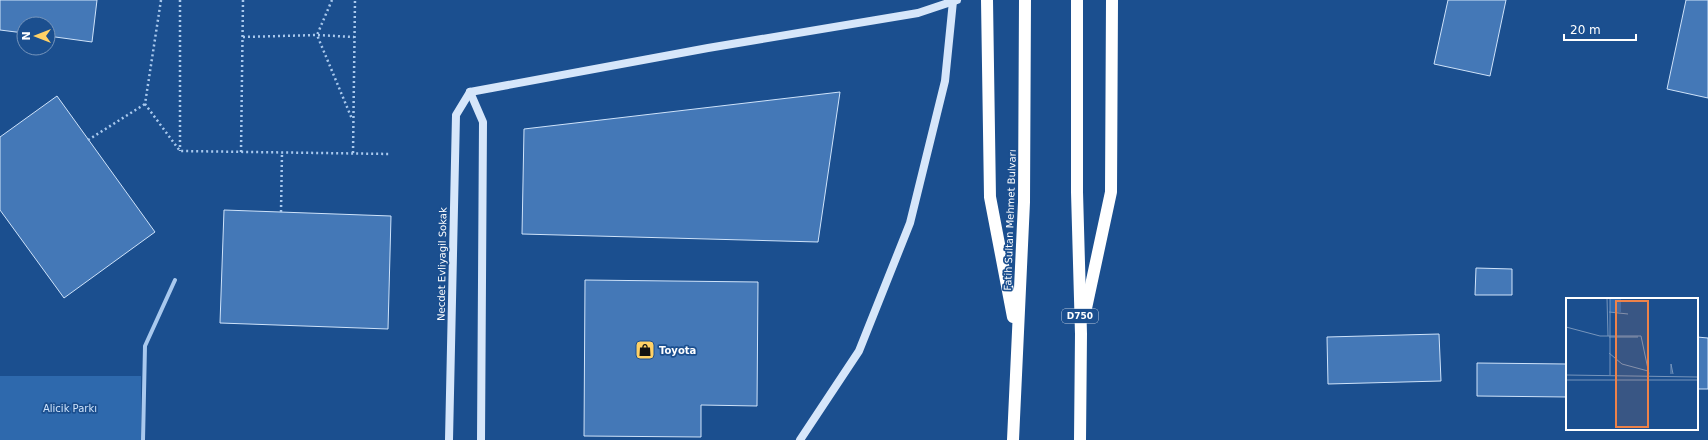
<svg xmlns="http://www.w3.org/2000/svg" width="1708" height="440" viewBox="0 0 1708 440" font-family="'DejaVu Sans',sans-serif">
<rect width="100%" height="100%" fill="#1b4f8f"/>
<rect fill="#2e69ad" x="0" y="376" width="141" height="64"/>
<g fill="#4478b7" stroke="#cfe3fa">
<polygon points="0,0 97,0 92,42 48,36 48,24 24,24 24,33 0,30"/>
<polygon points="1448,0 1506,0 1490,76 1434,64"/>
<polygon points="1686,0 1708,0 1708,98 1667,89"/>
<polygon points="840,92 818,242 522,234 524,129"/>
<polygon points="57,96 155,232 64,298 0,210 0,137"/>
<polygon points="224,210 391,216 388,329 220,323"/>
<polygon points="1476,268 1512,269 1512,295 1475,295"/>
<polygon points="585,280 758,282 757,406 701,405 701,437 584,436"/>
<polygon points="1439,334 1441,381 1328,384 1327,337"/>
<polygon points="1697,337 1708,338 1708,389 1697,389"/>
<polygon points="1477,363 1567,364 1567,397 1477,396"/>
</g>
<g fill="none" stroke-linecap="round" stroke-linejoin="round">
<g stroke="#a9c9ee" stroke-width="2.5" stroke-dasharray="2 3" stroke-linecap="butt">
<polyline points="161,0 145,104 180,151 390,154"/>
<polyline points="180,0 180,151"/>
<polyline points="332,0 317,35 352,119"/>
<polyline points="243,37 317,35 354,37"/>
<polyline points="88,140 145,104"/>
<polyline points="241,152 243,0"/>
<polyline points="353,153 355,0"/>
<polyline points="281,212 282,152"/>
</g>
<polyline stroke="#a9c9ee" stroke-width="4" points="143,440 145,346 175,280"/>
<g stroke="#d6e6fa" stroke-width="8">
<polyline points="470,92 708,48 918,13 957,0"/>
<polyline points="470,92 483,122 481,440"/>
<polyline points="449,440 456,115 470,92"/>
<polyline points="800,440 859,351 910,223 945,81 953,1"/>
</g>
<g stroke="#fff" stroke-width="12">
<polyline points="987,0 990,197 1013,317"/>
<polyline points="1077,0 1077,192 1081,334 1080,440"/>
<polyline points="1085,313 1111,192 1112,0"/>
<polyline points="1013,440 1024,202 1025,0"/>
</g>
</g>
<defs>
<symbol id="shop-square" viewBox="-11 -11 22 22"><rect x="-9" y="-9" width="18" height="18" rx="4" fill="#ffd166" stroke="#1b4f8f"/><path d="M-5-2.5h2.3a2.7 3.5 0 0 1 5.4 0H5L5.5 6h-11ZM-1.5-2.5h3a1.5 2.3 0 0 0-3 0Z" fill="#111"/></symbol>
</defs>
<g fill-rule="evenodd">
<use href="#shop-square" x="634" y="339" width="22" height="22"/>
</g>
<g text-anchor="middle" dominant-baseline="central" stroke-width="3.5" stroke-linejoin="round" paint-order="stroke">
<rect fill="#1b4f8f" stroke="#bbcadd" stroke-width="1" x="1062" y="309" width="36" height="14" rx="3"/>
<g font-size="9" font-weight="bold" fill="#fff">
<text x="1080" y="316">D750</text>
</g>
<g font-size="10" fill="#fff" stroke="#1b4f8f">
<text transform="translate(1010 220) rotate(-88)">Fatih Sultan Mehmet Bulvarı</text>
<text transform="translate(442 264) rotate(-89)">Necdet Evliyagil Sokak</text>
</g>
<g font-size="10" font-weight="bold" fill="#fff" stroke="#1b4f8f" text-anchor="start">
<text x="659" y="350">Toyota</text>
</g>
<g font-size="10" fill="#cfe3fa" stroke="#1b4f8f">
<text x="70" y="408">Alicik Parkı</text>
</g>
</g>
<g transform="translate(1566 298)">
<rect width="132" height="132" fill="#1b4f8f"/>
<path d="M44,0h11v14h-11z" fill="#2e69ad"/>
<path fill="none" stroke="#7695bc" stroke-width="1" d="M41,0l1,38M43,14l19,2M0,29l34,9h41M75,38l8,38M43,39h29M43,55l13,11 26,7M105,76v-10l2,10M0,77l132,2M44,77v-77M0,82h132"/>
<path fill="#ee8249" fill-opacity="0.15" stroke="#ee8249" stroke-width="2" d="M50,3h32v126h-32z"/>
<rect width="132" height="132" fill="none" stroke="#fff" stroke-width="2"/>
</g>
<g transform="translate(36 36) rotate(270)"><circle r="19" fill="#1b4f8f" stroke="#7695bc"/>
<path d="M0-3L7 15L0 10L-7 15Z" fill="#ffd166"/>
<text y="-6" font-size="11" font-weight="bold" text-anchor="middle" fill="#ffffff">N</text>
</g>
<path d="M1564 34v6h72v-6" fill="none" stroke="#ffffff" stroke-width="2"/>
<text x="1570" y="34" font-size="12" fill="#ffffff" stroke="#1b4f8f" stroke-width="3" paint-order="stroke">20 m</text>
</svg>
